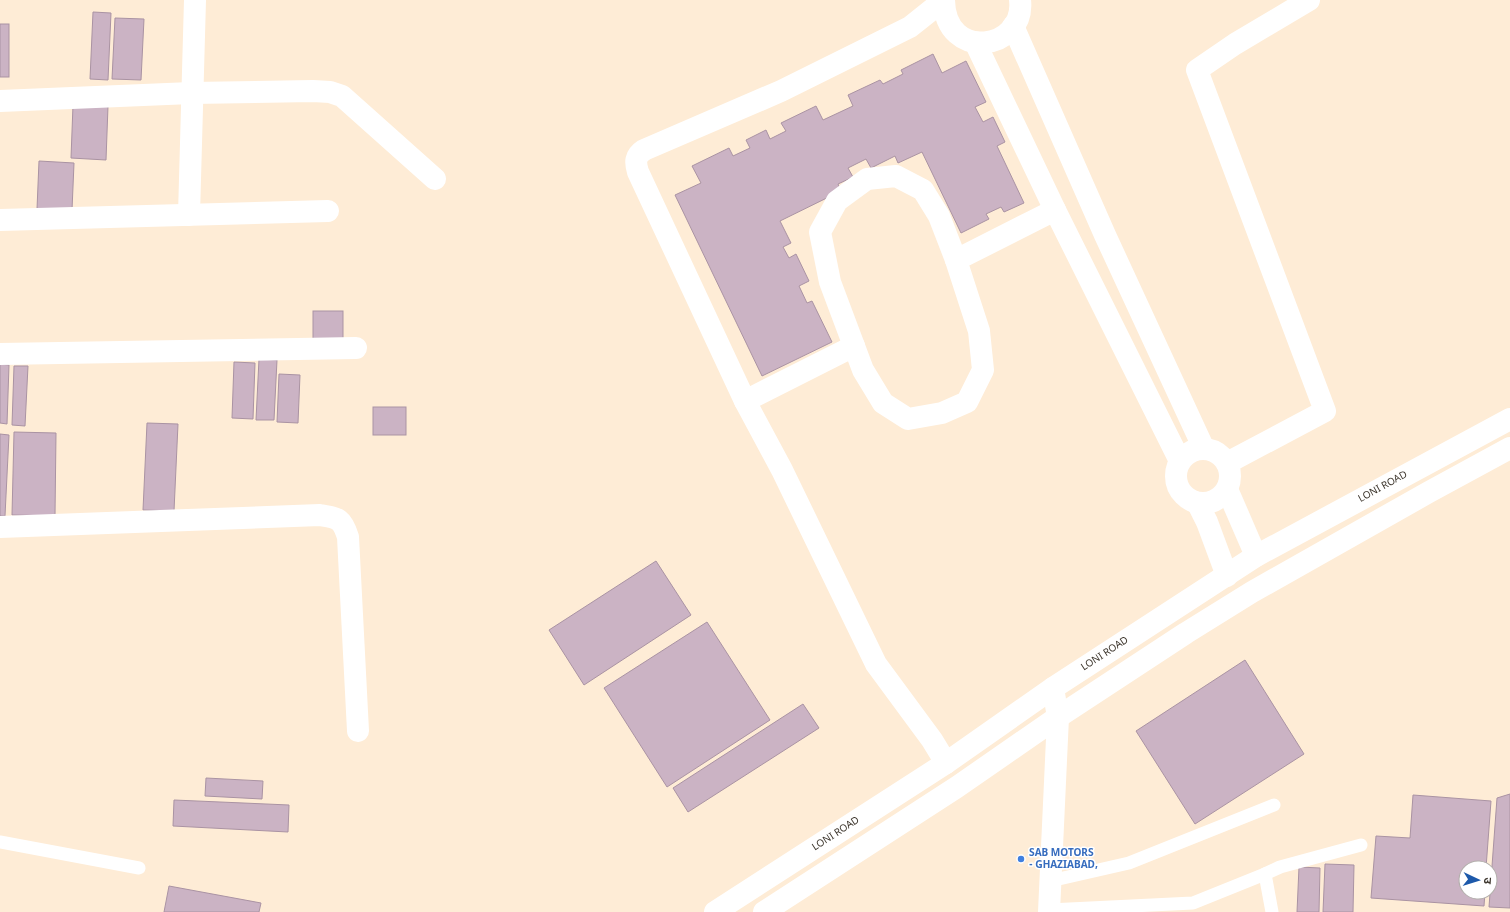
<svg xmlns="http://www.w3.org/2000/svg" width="1510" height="912" viewBox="0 0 1510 912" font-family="Georgia,'Noto Sans Devanagari',serif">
<rect width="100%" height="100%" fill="#feecd6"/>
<g fill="#cbb3c4" stroke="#aa93a3">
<polygon points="93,12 111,13 108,80 90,79"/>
<polygon points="115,18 144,19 141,80 112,79"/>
<rect x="0" y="24" width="9" height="53"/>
<polygon points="933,54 942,73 966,61 986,102 975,107 983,122 993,117 1005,142 997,146 1024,203 1004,212 1001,207 986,214 989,219 961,233 922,152 898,163 895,156 871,168 866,159 848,168 853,177 838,184 841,191 780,221 791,243 783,247 789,258 796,254 809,281 799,286 807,303 812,301 832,342 762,376 675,195 701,183 692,166 729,148 733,156 750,148 746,140 766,130 770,139 786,131 781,123 816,106 823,120 853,106 848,95 880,80 883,84 903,74 901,70"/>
<polygon points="73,105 108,106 106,160 71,158"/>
<polygon points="39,161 74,163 72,210 37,209"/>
<rect x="313" y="311" width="30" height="29"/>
<polygon points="259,359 277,360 274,420 256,420"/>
<polygon points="234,362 255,363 253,419 232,418"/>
<polygon points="0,364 9,365 7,424 0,423"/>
<polygon points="14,366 28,366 25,426 12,425"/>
<polygon points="279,374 300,375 298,423 277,422"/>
<rect x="373" y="407" width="33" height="28"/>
<polygon points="147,423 178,424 174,511 143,510"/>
<polygon points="14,432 56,433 55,516 12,515"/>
<polygon points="0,434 9,435 5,516 0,516"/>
<polygon points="656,561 691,615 584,685 549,630"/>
<polygon points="707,622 770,720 667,787 604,688"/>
<polygon points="1245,660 1304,754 1195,824 1136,731"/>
<polygon points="803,704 819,728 688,812 673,788"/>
<polygon points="206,778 263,781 262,799 205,796"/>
<polygon points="1510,794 1510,908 1489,907 1497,798"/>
<polygon points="1413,795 1491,801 1486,868 1466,868 1466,892 1485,892 1484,906 1371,898 1376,836 1410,838"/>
<polygon points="174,800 289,805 288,832 173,826"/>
<polygon points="1325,864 1354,865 1353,912 1323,912"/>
<polygon points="1299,867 1320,868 1319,912 1297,912"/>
<polygon points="169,886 261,903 259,912 164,912"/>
</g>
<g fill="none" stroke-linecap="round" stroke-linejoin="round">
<g stroke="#fff" stroke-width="13">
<polyline points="0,842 139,868"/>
<polyline points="1265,874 1272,912"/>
<polyline points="1050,881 1129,863 1274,805"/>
<polyline points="1049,910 1193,903 1265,874 1280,867 1361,845"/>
</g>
<g stroke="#fff" stroke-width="22">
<path d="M944,0l-34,27 -129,64 -137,59c-9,6 -9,12 -6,22l107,229 37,69 94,194 56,76 14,23"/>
<path d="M944,0c1,63 82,50 76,0"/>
<polyline points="1013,26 1105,235 1204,449"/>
<polyline points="975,42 1055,210 1180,461"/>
<polyline points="0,101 191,93 313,91 330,92 342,96 435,179"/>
<polyline points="189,215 195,0"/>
<polyline points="0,220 328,211"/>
<polyline points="854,346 830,282 820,232 837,201 867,179 896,176 923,190 939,216 956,260"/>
<polyline points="0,354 356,348"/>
<polyline points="745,401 854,346 863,370 883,403 908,419 942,413 967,402 983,370 979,331 956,260 1055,210"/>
<circle cx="1203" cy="476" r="27"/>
<polyline points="1227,463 1325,411 1197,70 1235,44 1309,0"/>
<polyline points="1227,489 1256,556"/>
<polyline points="1198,504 1207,522 1227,576"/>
<path d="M0,527l320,-12c18,3 22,3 28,22l10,194"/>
<polyline points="1049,912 1058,717 1053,688"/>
</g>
<g stroke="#fff" stroke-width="22">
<polyline points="715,912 946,763 1053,688 1256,556 1510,419"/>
<polyline points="764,912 957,787 1058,717 1186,633 1252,592 1429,492 1510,448"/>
</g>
</g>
<circle fill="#3f7fe0" stroke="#fff" stroke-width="1.5" cx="1021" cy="859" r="4"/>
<g text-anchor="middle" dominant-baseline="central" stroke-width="3" stroke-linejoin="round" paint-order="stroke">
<g font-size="10" fill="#3e372e" stroke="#fff">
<text transform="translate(1383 487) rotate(-29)">LONI ROAD</text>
<text transform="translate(1105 654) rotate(-33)">LONI ROAD</text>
<text transform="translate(836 834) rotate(-33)">LONI ROAD</text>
</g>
<g font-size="10" font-weight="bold" fill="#366cbe" stroke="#fff" text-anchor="start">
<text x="1029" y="853">SAB MOTORS<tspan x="1029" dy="12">- GHAZIABAD,</tspan></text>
</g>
</g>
<g transform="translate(1478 880) rotate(94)"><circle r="19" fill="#ffffff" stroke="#b2afab"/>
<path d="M0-3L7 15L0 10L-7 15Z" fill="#1d59aa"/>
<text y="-6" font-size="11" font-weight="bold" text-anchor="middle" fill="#3e372e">उ</text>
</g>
</svg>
